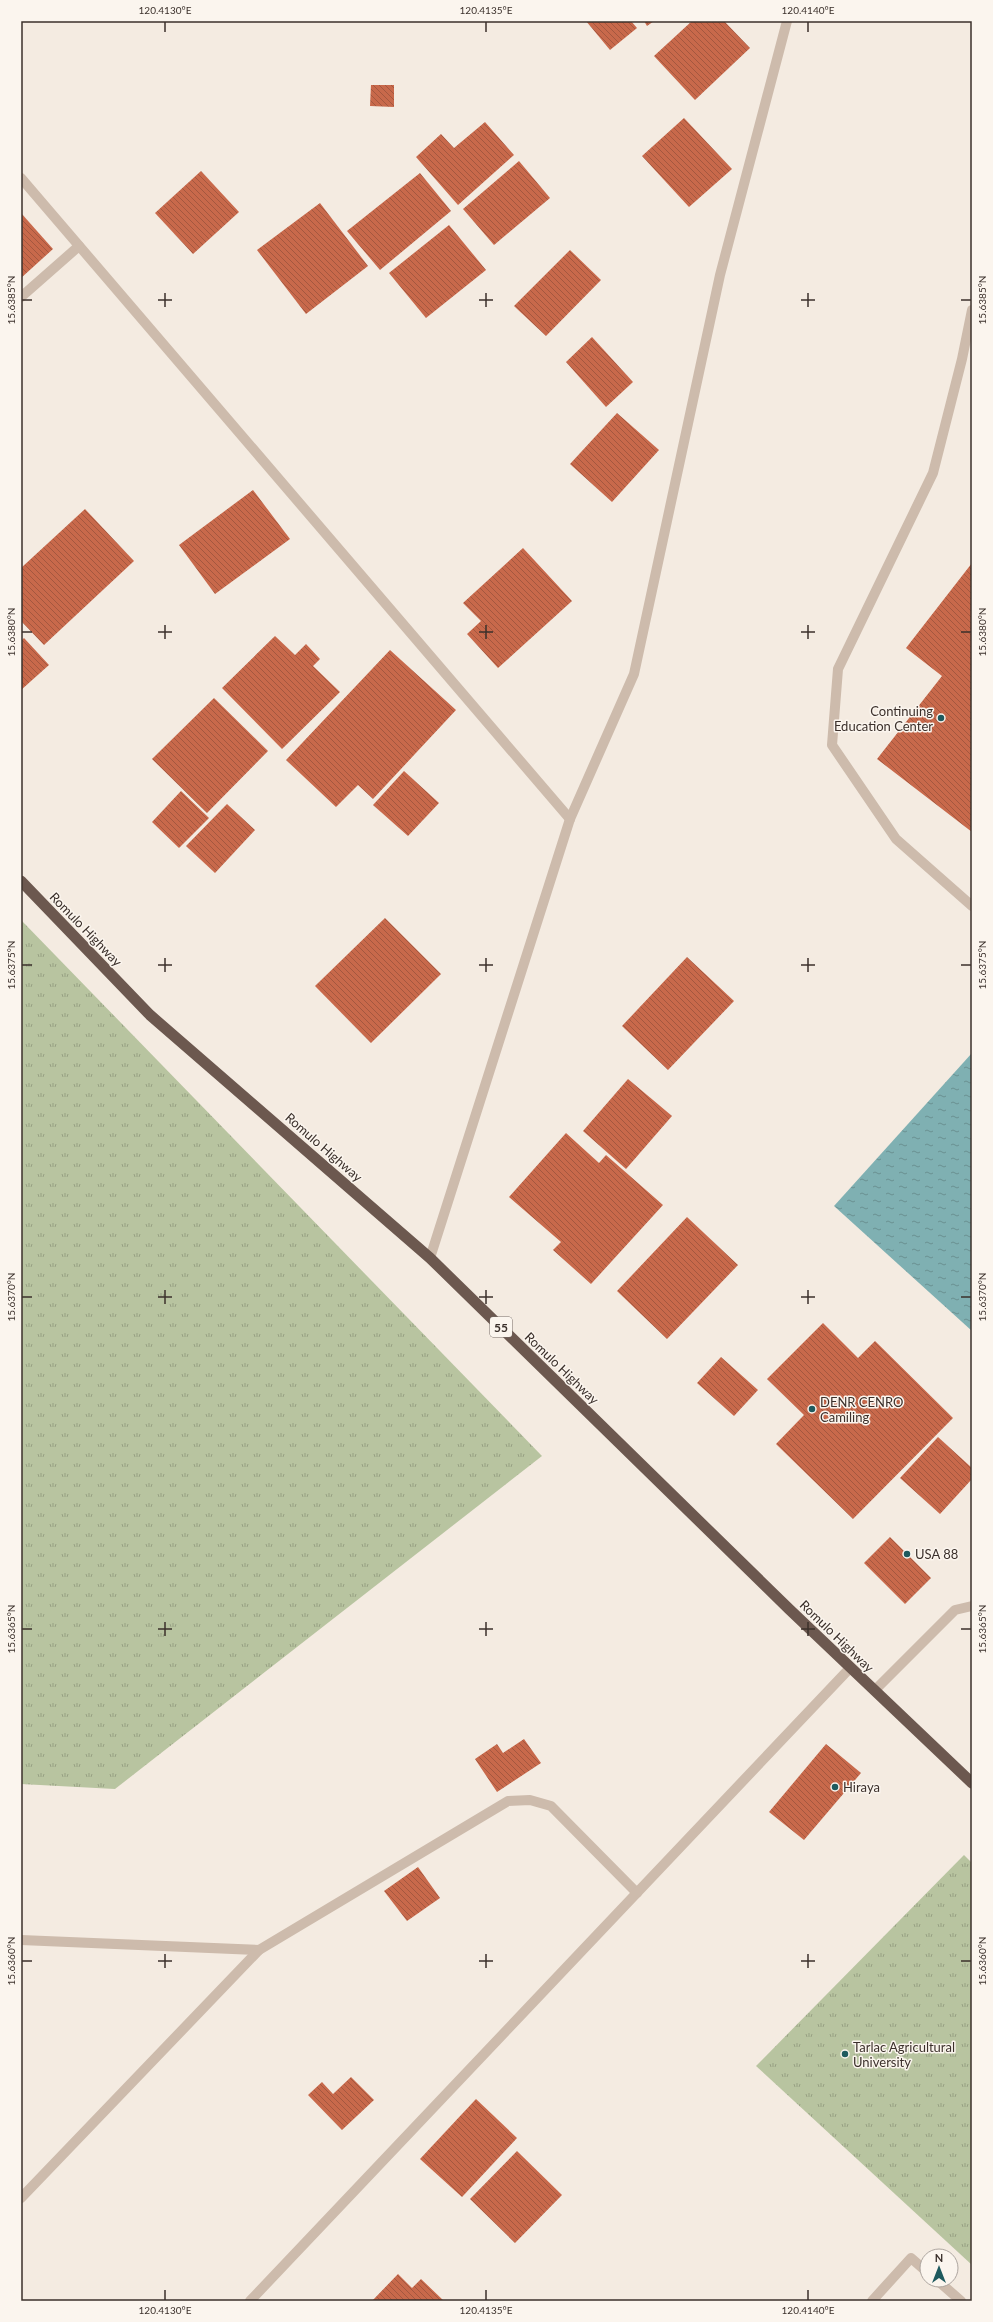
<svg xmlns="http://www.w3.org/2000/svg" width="993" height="2322" viewBox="0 0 993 2322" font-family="Lato,sans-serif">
<defs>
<pattern id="grass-tufts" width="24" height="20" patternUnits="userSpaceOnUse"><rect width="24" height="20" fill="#b8c4a0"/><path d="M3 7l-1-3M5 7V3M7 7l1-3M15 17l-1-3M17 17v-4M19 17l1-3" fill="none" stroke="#97a083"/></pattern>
<pattern id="water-ripples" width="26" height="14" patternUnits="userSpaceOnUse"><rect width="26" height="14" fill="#7fb0b2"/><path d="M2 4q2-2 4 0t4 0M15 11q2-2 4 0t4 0" fill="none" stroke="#699091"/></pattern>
<pattern id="building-back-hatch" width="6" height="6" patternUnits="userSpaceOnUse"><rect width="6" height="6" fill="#c8694b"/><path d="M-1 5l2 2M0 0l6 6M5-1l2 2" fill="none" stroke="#a4573f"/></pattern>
</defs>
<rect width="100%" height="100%" fill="#f4ebe1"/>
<g fill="url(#grass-tufts)">
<polygon points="21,920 542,1456 115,1789 21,1784"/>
<polygon points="964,1855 972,1863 972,2265 756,2066"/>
</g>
<polygon fill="url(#water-ripples)" points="972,1053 972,1331 834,1206"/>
<g fill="url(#building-back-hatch)">
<polygon points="586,21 631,21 637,28 610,50"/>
<polygon points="644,21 654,21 647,26"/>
<polygon points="692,21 724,21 750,48 695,100 654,56"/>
<polygon points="371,85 394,85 394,107 370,106"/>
<polygon points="684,118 732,169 689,207 642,156"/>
<polygon points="485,122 514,155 458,205 416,157 441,134 454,148"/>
<polygon points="519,161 550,198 494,245 463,209"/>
<polygon points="201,171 239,212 193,254 155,213"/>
<polygon points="420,173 451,211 380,270 347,231"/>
<polygon points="320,203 368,266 306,314 257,250"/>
<polygon points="21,213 53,249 21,278"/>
<polygon points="449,225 486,270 426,318 389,273"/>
<polygon points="570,250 601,280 546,336 514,306"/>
<polygon points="592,337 633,382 606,407 566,362"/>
<polygon points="617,413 659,450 612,502 570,464"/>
<polygon points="253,490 290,539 215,594 179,545"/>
<polygon points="85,509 134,561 44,645 21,621 21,568"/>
<polygon points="523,548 572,601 498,668 467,634 481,621 463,603"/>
<polygon points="972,563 972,832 877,759 942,676 906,648"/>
<polygon points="275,636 295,655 306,644 320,659 313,666 340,692 282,749 222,688"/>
<polygon points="24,638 49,665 21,690 21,641"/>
<polygon points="390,650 456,710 373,799 358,785 336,807 286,760"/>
<polygon points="214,698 268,751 207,813 152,759"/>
<polygon points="404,771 439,803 408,836 373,805"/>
<polygon points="181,791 209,818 179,848 152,822"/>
<polygon points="227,804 255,830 215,873 186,846"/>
<polygon points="385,918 441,974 371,1043 315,986"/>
<polygon points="687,957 734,1001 668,1070 622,1026"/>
<polygon points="628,1079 672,1116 626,1169 583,1131"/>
<polygon points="566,1133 599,1163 606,1155 663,1205 591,1284 553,1250 561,1242 509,1197"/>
<polygon points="687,1217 738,1265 667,1339 617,1291"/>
<polygon points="823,1323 858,1358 875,1341 953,1418 853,1519 776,1444 804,1415 767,1379"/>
<polygon points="721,1357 758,1390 734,1416 697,1383"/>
<polygon points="938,1437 972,1468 972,1479 940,1514 900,1478"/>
<polygon points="890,1537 931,1578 905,1604 864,1563"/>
<polygon points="524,1739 541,1763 497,1792 475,1759 497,1744 503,1753"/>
<polygon points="826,1744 861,1773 804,1840 769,1812"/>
<polygon points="418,1867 440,1898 407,1921 384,1891"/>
<polygon points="351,2077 374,2100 342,2130 308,2095 322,2082 333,2094"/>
<polygon points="476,2099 517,2138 462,2197 420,2159"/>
<polygon points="517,2151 562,2195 515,2243 470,2199"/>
<polygon points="398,2274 412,2288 421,2279 444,2301 372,2301"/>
</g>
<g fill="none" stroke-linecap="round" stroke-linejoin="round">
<g stroke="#cdbbac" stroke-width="10">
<polyline points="972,310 962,359 933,473 838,669 832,745 896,839 972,906"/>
<polyline points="875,1690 955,1610 972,1606"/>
<polyline points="937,2280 961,2301"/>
<polyline points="872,2301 911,2258 927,2272"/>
</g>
<g stroke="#cdbbac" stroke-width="10">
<polyline points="21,178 570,819"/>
<polyline points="21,297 79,246"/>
<polyline points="430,1258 570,819 634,674 720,275 787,21"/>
<polyline points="21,1940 259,1950"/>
<polyline points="21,2198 259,1950 508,1801 530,1800 551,1806 637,1893"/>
<polyline points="250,2301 850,1668"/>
</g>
<polyline stroke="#6c584f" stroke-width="11" points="21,881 150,1015 430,1258 789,1609 972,1783"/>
</g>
<path fill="none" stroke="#3b302b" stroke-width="1.5" d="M165,22v10M486,22v10M808,22v10M165,293v14M486,293v14M808,293v14M22,300h10M158,300h14M479,300h14M801,300h14M961,300h10M165,625v14M486,625v14M808,625v14M22,632h10M158,632h14M479,632h14M801,632h14M961,632h10M165,958v14M486,958v14M808,958v14M22,965h10M158,965h14M479,965h14M801,965h14M961,965h10M165,1290v14M486,1290v14M808,1290v14M22,1297h10M158,1297h14M479,1297h14M801,1297h14M961,1297h10M165,1622v14M486,1622v14M808,1622v14M22,1629h10M158,1629h14M479,1629h14M801,1629h14M961,1629h10M165,1954v14M486,1954v14M808,1954v14M22,1961h10M158,1961h14M479,1961h14M801,1961h14M961,1961h10M165,2290v10M486,2290v10M808,2290v10"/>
<g fill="#1f5a5e" stroke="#fbf5ee" stroke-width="1.5">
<circle cx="941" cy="718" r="4"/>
<circle cx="812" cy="1409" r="4"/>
<circle cx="907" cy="1554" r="4"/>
<circle cx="835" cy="1787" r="4"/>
<circle cx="845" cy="2054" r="4"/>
</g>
<g text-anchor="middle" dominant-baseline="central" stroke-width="3" stroke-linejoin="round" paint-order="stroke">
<rect fill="#fbf5ee" stroke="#756b66" stroke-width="1" x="490" y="1317" width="22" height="20" rx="3"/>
<g font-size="12" font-weight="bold" fill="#3b302b">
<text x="501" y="1327">55</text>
</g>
<g font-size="13" fill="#3b302b" stroke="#fbf5ee" text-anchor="start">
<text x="933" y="711" text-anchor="end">Continuing<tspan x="933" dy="15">Education Center</tspan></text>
<text x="820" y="1402">DENR CENRO<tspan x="820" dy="15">Camiling</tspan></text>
<text x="915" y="1554">USA 88</text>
<text x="843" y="1787">Hiraya</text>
<text x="853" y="2047">Tarlac Agricultural<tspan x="853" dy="15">University</tspan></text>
</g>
<g font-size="13" fill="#3b302b" stroke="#fbf5ee">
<text transform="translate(86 929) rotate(46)">Romulo Highway</text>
<text transform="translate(324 1147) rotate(41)">Romulo Highway</text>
<text transform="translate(562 1368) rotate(44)">Romulo Highway</text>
<text transform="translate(837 1636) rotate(44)">Romulo Highway</text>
</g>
</g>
<rect width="993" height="2322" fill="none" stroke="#fbf5ee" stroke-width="44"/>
<g transform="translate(939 2268)"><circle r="19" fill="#fbf5ee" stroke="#aea6a0"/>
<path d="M0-3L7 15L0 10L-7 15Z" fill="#1f5a5e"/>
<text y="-6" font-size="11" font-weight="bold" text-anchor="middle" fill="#3b302b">N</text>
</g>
<rect x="22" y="22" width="949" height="2278" fill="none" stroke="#3b302b" stroke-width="1.5"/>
<g font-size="10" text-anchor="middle" fill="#3b302b">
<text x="165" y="14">120.4130°E</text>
<text x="486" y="14">120.4135°E</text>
<text x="808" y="14">120.4140°E</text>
<text transform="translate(11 300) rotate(-90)" y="4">15.6385°N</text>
<text transform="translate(982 300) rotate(-90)" y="4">15.6385°N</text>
<text transform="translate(11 632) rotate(-90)" y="4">15.6380°N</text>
<text transform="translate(982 632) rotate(-90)" y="4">15.6380°N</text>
<text transform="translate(11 965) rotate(-90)" y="4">15.6375°N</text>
<text transform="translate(982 965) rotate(-90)" y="4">15.6375°N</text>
<text transform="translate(11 1297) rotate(-90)" y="4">15.6370°N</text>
<text transform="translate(982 1297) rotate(-90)" y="4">15.6370°N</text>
<text transform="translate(11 1629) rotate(-90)" y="4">15.6365°N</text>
<text transform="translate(982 1629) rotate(-90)" y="4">15.6365°N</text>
<text transform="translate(11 1961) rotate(-90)" y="4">15.6360°N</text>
<text transform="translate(982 1961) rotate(-90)" y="4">15.6360°N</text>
<text x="165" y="2314">120.4130°E</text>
<text x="486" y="2314">120.4135°E</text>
<text x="808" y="2314">120.4140°E</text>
</g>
</svg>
